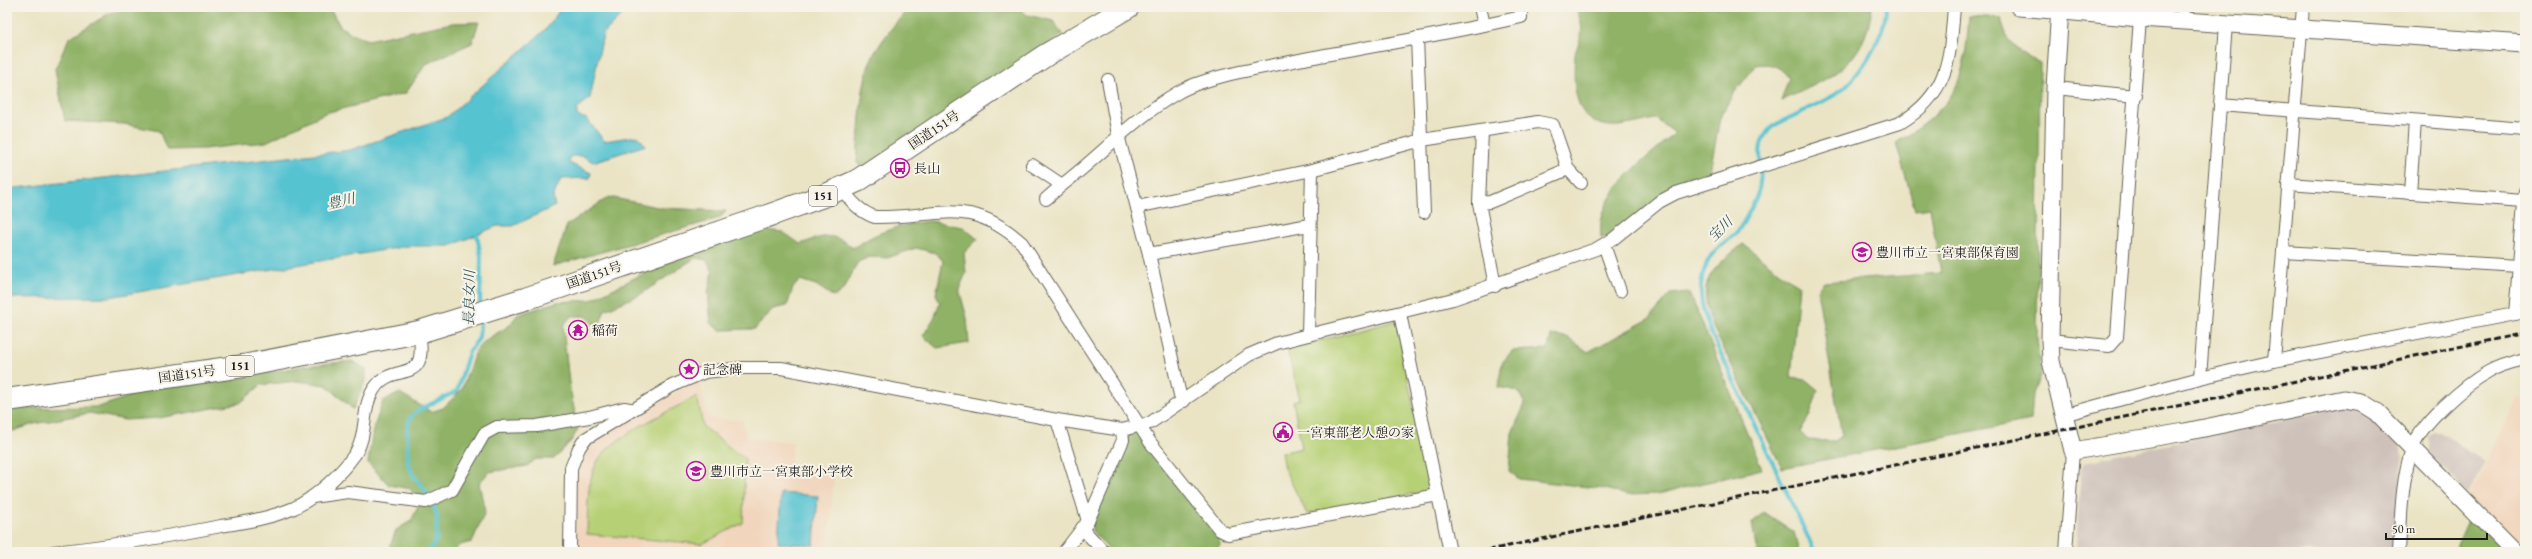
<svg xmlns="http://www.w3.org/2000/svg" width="2532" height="559" viewBox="0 0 2532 559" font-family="'EB Garamond','Noto Serif JP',serif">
<rect width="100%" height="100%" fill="#f7f3e8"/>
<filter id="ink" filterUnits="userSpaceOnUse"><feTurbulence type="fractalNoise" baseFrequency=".025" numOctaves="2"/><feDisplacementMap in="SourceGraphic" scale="8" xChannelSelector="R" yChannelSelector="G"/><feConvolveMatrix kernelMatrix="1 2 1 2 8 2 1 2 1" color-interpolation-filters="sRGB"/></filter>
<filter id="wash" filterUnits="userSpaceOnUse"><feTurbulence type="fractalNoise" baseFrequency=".012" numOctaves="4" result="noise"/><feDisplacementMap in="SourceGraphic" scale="16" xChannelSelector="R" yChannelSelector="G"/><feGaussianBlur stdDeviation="0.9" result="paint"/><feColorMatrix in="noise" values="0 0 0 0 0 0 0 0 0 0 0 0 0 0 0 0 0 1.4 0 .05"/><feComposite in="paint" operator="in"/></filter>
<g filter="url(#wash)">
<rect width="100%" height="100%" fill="#eae4c5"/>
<g fill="#f1d5bc">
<polygon points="696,382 700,384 708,418 743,421 746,438 793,442 790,466 834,475 828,552 576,552 576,479 585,455 597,439 633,416"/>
<polygon points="2518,397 2525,402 2525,550 2469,497"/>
</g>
<g fill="#cec1b9">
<polygon points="2348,406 2376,419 2402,450 2403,459 2394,552 2076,552 2081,468 2085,462"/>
<polygon points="2434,432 2440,432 2485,461 2468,495 2429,453 2429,437"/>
</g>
<g fill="#b6d075" stroke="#697648">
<polygon points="1396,321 1430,488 1428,491 1307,514 1284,468 1281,453 1302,448 1293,401 1300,399 1287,349"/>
<path d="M697,396l6,31 42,32 -2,64 -41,21 -115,-10c1,-23 -1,-49 9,-70 12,-27 75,-53 101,-68z"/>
</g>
<g fill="#90b266" stroke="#566741">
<polygon points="137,7 329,7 340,26 350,33 368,40 452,23 479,22 472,43 426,64 406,93 325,113 266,142 204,149 167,150 159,131 124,124 65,121 55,69 69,38 110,13"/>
<path d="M910,7h107l10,8 26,6 10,13 -195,138 -11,-9c2,-29 3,-75 13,-101 6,-15 28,-43 40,-55z"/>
<path d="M1575,7h297c-7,60 -43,71 -91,94l8,-23c-10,-13 -18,-15 -33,-13l-25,32 -11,21 -11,58c-39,11 -68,37 -101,61l-7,1c-6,-46 44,-77 74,-105l-19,-14c-14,2 -31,8 -45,7 -39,-2 -38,-43 -36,-72 1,-5 4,-10 5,-15 4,-11 0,-22 -5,-32z"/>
<path d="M1969,16l32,2c6,26 17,33 39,45l-3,277 4,33 -8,21 -2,26 -249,48 -69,-141c-16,-46 -6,-54 30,-83l44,34 12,7 -8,93 15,2 12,10 -8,25 -10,17 8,8 27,1 7,-5 -25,-146 7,-8 117,-9 -11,-65 -15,2 -19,-67c61,-40 68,-55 73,-127z"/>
<polygon points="609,197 662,208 726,211 720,218 553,266 567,225"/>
<path d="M931,221l31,6 16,12 -14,14 2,20 -7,16 8,29 2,25 -32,5 -14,-12 11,-18 6,-15 -4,-9 7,-33 -7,-8 -20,-5 -29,10 -18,-1 -11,5 -14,27 -10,8 -18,-12 -16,-5 -7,8 -6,18 -14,3 -18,20 -36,1 -8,-7 -3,-31 5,-20 -6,-12 -12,-2 -54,36 -36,16 -5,13 -6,2 -8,-9h-15l-8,10 6,57 9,46 -6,11 -18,19h-18l-9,7 -38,6 -10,11 6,29 -13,30 -12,3 -7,7h-65l8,-22 15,-9 7,-14 -7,-18 -22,-4 -21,-22 5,-33 10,-29 17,-8 31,19 12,-4 19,-19 14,-39 11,-11 22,-13 8,-11 40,-13 34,-2 75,-38 97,-32 20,2 17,12c24,-8 32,-13 53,4 25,-17 49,-24 78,-27z"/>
<polygon points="1688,292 1696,308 1762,469 1658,494 1627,495 1605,489 1519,479 1509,471 1512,433 1525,404 1518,391 1498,387 1502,363 1512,351 1548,349 1551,335 1567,337 1588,352 1649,319 1671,294"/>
<polygon points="352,361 366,369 366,380 353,409 326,385 297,381 261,385 240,403 159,418 125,420 90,413 34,424 7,433 7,408 99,407 154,388 223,381 304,366"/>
<polygon points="1136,432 1143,436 1149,447 1219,538 1220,546 1214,551 1111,552 1092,531 1092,522 1127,437"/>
<polygon points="1764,512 1794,532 1799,552 1757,552 1752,523"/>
<polygon points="2470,516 2505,552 2454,552"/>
</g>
<g fill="#57c3d1" stroke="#3a7076">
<polygon points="562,7 634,7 623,14 603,34 590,98 577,109 577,116 587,119 604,141 637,136 646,145 593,162 583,156 570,156 569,163 591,173 590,178 561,179 553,197 555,206 513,226 497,226 450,246 408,246 109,297 7,298 7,189 350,150 447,117 547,28"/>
<polygon points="781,493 818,496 814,545 778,543"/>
</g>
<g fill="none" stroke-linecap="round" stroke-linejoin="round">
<g stroke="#57c3d1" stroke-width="4">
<polyline points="476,231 481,256 480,305"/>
<polyline points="429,552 436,540 437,516 431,498 413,475 408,463 407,427 410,418 417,411 457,391 469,352 479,338 480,320"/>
<path d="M1815,552l-104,-219c-8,-22 -15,-42 -6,-65 6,-18 19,-24 32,-36 6,-7 20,-34 22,-43 6,-24 -8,-44 14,-63 21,-11 43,-20 63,-32 24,-17 50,-58 50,-87"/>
</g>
</g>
</g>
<g filter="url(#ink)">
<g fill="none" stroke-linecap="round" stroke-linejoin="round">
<defs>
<g id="street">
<polyline points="1480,7 1484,25"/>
<polyline points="2183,21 2184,7"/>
<polyline points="1417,38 1424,212"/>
<polyline points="1108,80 1118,135 1149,254 1180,395 1184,401"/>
<polyline points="2055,88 2136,96"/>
<polyline points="2220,105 2525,129"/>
<polyline points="1482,131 1479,203 1495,286"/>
<polyline points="1032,165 1062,185 1046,199"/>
<polyline points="2288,184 2524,201"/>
<path d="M1062,185c39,-30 72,-67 115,-92 28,-17 89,-26 122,-33 74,-14 149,-26 222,-43v-10"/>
<path d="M842,188c8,13 18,24 33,29 64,1 93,-22 147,26l128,199 70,88 8,4 210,-39 12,57"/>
<polyline points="2410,193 2415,121"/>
<polyline points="1479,203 1490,202 1568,169"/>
<polyline points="1137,207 1312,170 1422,140 1538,122 1553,125 1568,169 1581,183"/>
<polyline points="1604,245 1620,291"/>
<polyline points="2283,252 2519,266"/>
<polyline points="1149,254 1309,225"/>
<polyline points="1400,314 1438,495"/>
<polyline points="2515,314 2525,191"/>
<polyline points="1308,335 1312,170"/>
<polyline points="2050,340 2109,346 2117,337 2140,18"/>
<polyline points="2274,361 2303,7"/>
<polyline points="2200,378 2226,24"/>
<polyline points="2063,415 2200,378 2274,361 2525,312"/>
<polyline points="1057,420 1088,521"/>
<polyline points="312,497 348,492 426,502 452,490 484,434 497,427 537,426 589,417 624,408 630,409"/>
<polyline points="1082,528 1104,552"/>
<path d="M53,552c57,-6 112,-15 168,-26 24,-4 50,-8 73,-18 21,-10 47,-34 61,-54 13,-19 6,-46 19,-65 20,-30 55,0 45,-57"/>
<path d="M570,552l1,-84 8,-20 6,-9 87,-53 33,-14 37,-4h39l276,52 65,10 28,-7 99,-68 28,-12 31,-8 145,-36 143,-50 17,-10 46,-37 17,-9 224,-70c49,-29 50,-65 54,-116"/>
<polyline points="1064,552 1088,521 1123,440 1122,430"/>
<polyline points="2066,552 2073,451"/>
<path d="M2399,552c2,-32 2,-72 13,-103 8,-25 53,-64 76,-77 12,-7 24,-10 37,-13"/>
</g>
<g id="secondary">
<polyline points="2019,7 2140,18 2525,44"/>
<polyline points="2060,7 2055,88 2050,340 2051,361 2073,451 2185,432 2344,399 2361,402 2377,412 2514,552"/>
</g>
<polyline id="highway" points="7,400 243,366 419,332 525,299 759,219 826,195 857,181 1046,55 1128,7"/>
</defs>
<use href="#street" stroke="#646257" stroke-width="14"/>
<use href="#secondary" stroke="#646257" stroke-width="19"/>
<use href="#highway" stroke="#646257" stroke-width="24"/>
<use href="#street" stroke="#fff" stroke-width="12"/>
<use href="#secondary" stroke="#fff" stroke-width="17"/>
<use href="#highway" stroke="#fff" stroke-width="22"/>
<polyline stroke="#1c1c1c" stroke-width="3" stroke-dasharray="6 3" stroke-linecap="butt" points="1480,552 2525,333"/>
</g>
</g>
<defs>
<symbol id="bus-ring" viewBox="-11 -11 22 22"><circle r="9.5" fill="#f7f3e8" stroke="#b5179e" stroke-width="1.5"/><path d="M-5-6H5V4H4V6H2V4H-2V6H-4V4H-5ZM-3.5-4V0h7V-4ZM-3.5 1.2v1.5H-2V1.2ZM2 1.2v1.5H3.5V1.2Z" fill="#b5179e"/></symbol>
<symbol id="school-ring" viewBox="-11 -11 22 22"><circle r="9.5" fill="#f7f3e8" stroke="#b5179e" stroke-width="1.5"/><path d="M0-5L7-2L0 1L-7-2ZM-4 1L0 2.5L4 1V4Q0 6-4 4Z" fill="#b5179e"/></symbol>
<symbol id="temple-ring" viewBox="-11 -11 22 22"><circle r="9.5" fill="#f7f3e8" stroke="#b5179e" stroke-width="1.5"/><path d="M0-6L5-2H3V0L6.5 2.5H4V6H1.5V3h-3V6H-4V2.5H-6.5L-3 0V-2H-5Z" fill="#b5179e"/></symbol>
<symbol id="sight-ring" viewBox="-11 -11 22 22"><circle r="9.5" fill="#f7f3e8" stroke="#b5179e" stroke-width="1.5"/><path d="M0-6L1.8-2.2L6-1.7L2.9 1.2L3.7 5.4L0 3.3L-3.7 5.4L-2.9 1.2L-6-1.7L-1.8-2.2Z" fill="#b5179e"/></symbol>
<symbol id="civic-ring" viewBox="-11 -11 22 22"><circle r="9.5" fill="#f7f3e8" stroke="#b5179e" stroke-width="1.5"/><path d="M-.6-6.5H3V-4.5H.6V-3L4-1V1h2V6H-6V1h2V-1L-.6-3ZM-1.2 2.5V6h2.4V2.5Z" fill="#b5179e"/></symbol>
</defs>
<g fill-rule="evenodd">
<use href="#bus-ring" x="889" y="157" width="22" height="22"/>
<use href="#school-ring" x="1851" y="241" width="22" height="22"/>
<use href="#temple-ring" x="567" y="319" width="22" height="22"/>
<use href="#sight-ring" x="678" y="358" width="22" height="22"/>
<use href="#civic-ring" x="1272" y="421" width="22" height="22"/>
<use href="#school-ring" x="685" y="460" width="22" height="22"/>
</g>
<g text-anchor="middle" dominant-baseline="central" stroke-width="4" stroke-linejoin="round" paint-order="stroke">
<g fill="#f7f3e8" stroke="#5e5c59" stroke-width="1">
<rect x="809" y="186" width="28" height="20" rx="3"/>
<rect x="226" y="356" width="28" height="20" rx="3"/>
</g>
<g font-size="12" font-weight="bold" fill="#1c1c1c">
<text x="823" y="196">151</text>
<text x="240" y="366">151</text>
</g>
<g font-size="13" fill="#1c1c1c" stroke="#f7f3e8">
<text transform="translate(934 130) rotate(-34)">国道151号</text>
<text transform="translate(594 275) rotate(-19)">国道151号</text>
<text transform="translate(187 374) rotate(-8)">国道151号</text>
</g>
<g font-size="13" fill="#1c1c1c" stroke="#f7f3e8" text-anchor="start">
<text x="914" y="168">長山</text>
<text x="1876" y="252">豊川市立一宮東部保育園</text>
<text x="592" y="330">稲荷</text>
<text x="703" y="369">記念碑</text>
<text x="1297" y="432">一宮東部老人憩の家</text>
<text x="710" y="471">豊川市立一宮東部小学校</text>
</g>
<g font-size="14" font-style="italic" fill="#31565b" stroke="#f7f3e8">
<text transform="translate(341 201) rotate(-13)">豊川</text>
<text transform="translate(1720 229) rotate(-45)">宝川</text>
<text transform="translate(469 298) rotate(-89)">長良女川</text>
</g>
</g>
<rect width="2532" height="559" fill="none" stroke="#f7f3e8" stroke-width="24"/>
<path d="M2386 533v6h101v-6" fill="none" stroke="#1c1c1c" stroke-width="2"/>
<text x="2392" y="533" font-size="12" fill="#1c1c1c" stroke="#f7f3e8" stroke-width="3" paint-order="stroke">50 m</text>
</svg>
